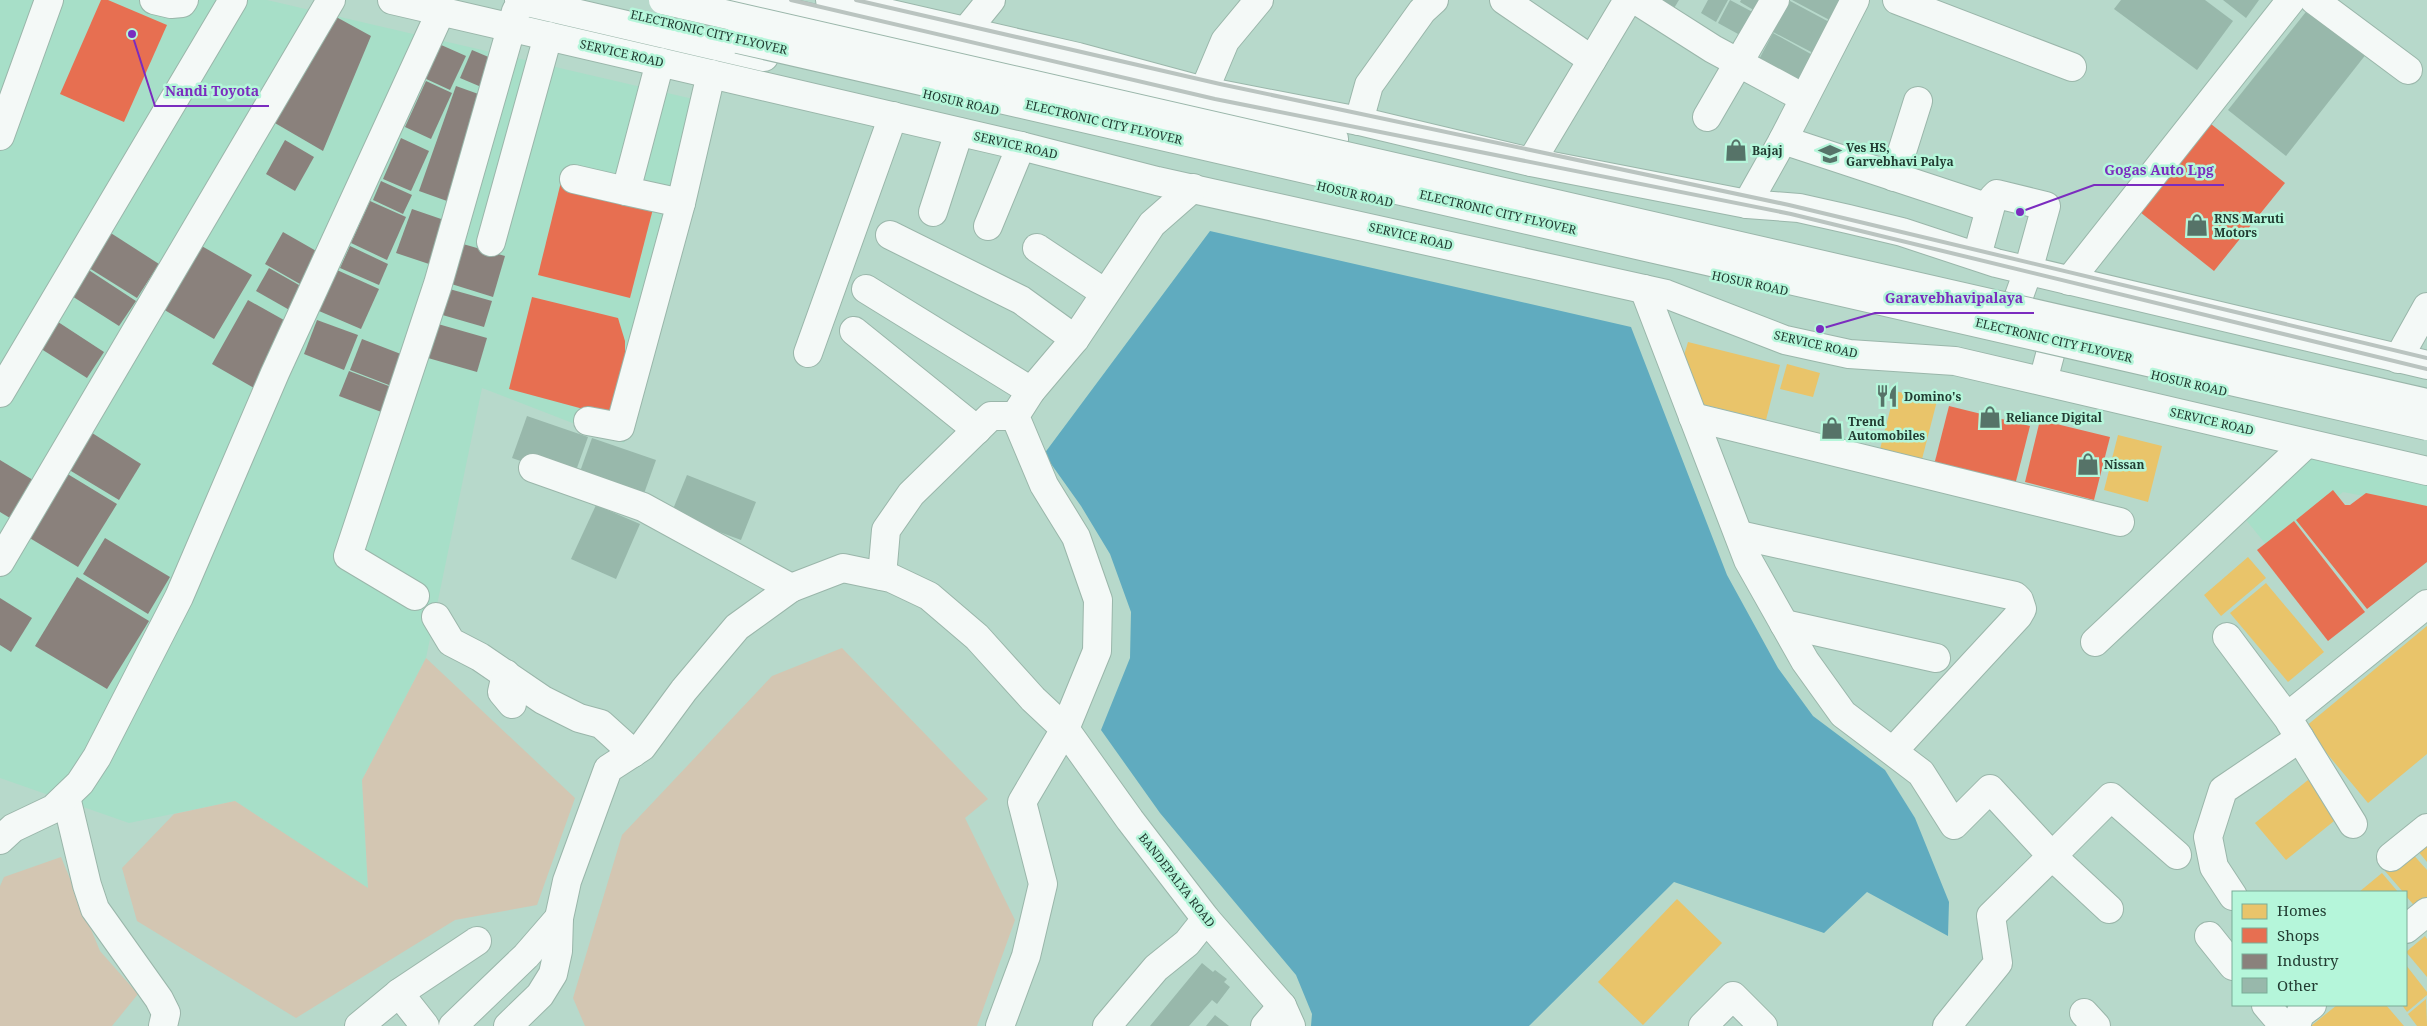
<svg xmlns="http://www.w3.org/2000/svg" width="2427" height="1026" viewBox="0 0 2427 1026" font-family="'Noto Serif',serif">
<rect width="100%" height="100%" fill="#b7d9cb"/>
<g fill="#a7dfc8">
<polygon points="0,0 267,0 719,105 624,443 482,388 426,658 362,780 368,889 235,801 129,823 0,778"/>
<polygon points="2309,456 2427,483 2427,508 2343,492 2272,552 2242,515"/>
</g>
<g fill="#d3c6b2">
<polygon points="842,648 988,799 965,818 1015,920 977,1026 585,1026 573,998 622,835 772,676"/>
<polygon points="426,658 575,798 537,905 455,920 296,1018 137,921 122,868 174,814 235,801 368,888 362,780"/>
<polygon points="61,857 100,951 138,994 112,1026 0,1026 0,886 4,877"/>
</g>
<polygon fill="#60abbf" points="1210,231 1631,327 1727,575 1778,668 1813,716 1885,770 1915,818 1949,902 1948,936 1867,892 1824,933 1674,882 1529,1026 1311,1026 1312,1014 1296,975 1160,813 1101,730 1130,658 1131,612 1110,554 1081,506 1044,454"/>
<g fill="#e9c46a">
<polygon points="1688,342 1780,365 1766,420 1698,403 1681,365"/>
<polygon points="1787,364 1820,373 1813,397 1780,389"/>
<polygon points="1895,391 1937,401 1921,463 1879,453"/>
<polygon points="2118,435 2162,446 2148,502 2104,490"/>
<polygon points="2248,557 2266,578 2221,616 2204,595"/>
<polygon points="2266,583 2324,652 2288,682 2230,613"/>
<polygon points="2427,626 2427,754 2368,803 2305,727"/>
<polygon points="2308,780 2339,817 2286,860 2255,823"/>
<polygon points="2427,841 2427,862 2417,850"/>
<polygon points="2410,851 2427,870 2427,903 2418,910 2406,896 2406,892 2403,892 2385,871"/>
<polygon points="2382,873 2398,892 2359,892"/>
<polygon points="1677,899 1722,943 1643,1025 1598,982"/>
<polygon points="2425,936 2427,939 2427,977 2406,952"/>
<polygon points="2406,965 2427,992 2427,995 2407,1012 2402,1005 2406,1005"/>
<polygon points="2426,999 2427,1026 2417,1026 2408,1014"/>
<polygon points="2337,1005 2386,1005 2404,1026 2311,1026"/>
</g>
<g fill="#e76f51">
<polygon points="101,0 108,0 167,25 124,122 60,94"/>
<polygon points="2211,124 2285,183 2214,271 2140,212"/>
<polygon points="561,182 654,205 630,298 538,275"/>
<polygon points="532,297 618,318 625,341 625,367 613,417 509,389"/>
<polygon points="1949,406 2030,426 2015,485 1934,465"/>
<polygon points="2040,420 2110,437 2094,500 2025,482"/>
<polygon points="2333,490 2345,505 2350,505 2366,493 2427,506 2427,562 2367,609 2296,520"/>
<polygon points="2294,521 2365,612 2328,641 2257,550"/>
</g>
<g fill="#8a817c">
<polygon points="329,13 371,36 323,151 268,119"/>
<polygon points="439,44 466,56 450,90 424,78"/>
<polygon points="472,50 498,61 486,89 460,78"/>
<polygon points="426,81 452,93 431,139 405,127"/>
<polygon points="456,86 484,96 447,201 419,191"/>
<polygon points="401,138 429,151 411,191 383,179"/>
<polygon points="285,140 314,157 295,191 266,174"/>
<polygon points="381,181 412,195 403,214 373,200"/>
<polygon points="370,201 406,217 387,260 351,243"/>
<polygon points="412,209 447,221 432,265 396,253"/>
<polygon points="103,228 159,264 137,298 81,263"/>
<polygon points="283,232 325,256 307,288 265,264"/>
<polygon points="193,241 252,275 214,339 156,305"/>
<polygon points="456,242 505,256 493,297 445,282"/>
<polygon points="350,246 388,264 379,285 340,268"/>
<polygon points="81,265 136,301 119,326 64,291"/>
<polygon points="269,268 306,289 293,312 256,291"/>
<polygon points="337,270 379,289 361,329 319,311"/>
<polygon points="446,288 492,301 484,327 439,314"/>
<polygon points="248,300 291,324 254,388 212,364"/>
<polygon points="52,318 104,352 87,378 35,345"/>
<polygon points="317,320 358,335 344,370 304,354"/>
<polygon points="438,324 487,338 477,372 428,358"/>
<polygon points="362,339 406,356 394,387 350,370"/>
<polygon points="349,371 394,388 384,413 339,396"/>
<polygon points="89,431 141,464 119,500 66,468"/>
<polygon points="0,460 33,480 10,518 0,512"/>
<polygon points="61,470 117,504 78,567 23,534"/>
<polygon points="105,538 170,577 148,614 83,574"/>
<polygon points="77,577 149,621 107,689 35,646"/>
<polygon points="0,598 32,618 11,652 0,645"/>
</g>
<g fill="#98b8ab">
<polygon points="1648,0 1679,0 1671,13"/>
<polygon points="1708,0 1728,0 1716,22 1701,13"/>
<polygon points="1730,0 1762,17 1749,40 1718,23"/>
<polygon points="1741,0 1771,0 1762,15 1740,2"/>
<polygon points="1792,0 1850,0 1837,24"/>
<polygon points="2121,0 2205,0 2233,21 2197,70 2114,9"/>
<polygon points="2223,0 2259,0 2246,18"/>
<polygon points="1790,1 1831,23 1815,54 1773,32"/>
<polygon points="2309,8 2367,53 2286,156 2228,110"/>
<polygon points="1773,33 1818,58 1801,89 1756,65"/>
<polygon points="527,416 588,437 573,479 512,458"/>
<polygon points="592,438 656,460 641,502 577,480"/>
<polygon points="687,475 756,502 741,540 671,514"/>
<polygon points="596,505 640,524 616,579 571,559"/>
<polygon points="1202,963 1213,972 1215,970 1227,979 1224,982 1230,987 1217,1004 1212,1000 1189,1026 1150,1026"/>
<polygon points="1215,1015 1229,1026 1206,1026"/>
</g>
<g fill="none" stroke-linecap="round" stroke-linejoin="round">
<defs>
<g id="minor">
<polyline points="154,0 171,4 182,3 184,0"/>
<polyline points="392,0 1021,146 1157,181 1666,294 1785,340 1849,354 1955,361 2427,471"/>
<polyline points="830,0 1078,57 1204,91 1359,121 1531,162 1747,204 1799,208 1848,219 1902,232 1996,263 2427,365"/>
<polyline points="1504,0 1592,60"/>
<polyline points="1636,0 1713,49 1804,98"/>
<polyline points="1897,0 2072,67"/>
<polyline points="2314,0 2408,70"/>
<polyline points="965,32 991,0"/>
<polyline points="660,62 626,191 681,203"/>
<polyline points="1204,91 1225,41 1259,0"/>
<polyline points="1707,117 1775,0"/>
<polyline points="1359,121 1369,85 1422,11 1434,0"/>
<polyline points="0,136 49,0"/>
<polyline points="1783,140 1977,204"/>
<polyline points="1531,162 1628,0"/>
<polyline points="1894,177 1918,101"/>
<polyline points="574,179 626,191"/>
<polyline points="1747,204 1783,140 1855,0"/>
<polyline points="933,212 959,132"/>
<polyline points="988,226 1021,146"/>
<polyline points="890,235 1021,300 1075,339"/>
<polyline points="491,242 548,36"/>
<polyline points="1037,248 1105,293"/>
<polyline points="1977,256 1993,198 1997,194 2046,206 2028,271 2019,296"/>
<polyline points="2069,281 2291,0"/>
<polyline points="866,289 1031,391"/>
<polyline points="1644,289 1748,560 1805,661 1843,714 1921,773 1954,825 1990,789 2052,856 1991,916 1998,963 1947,1026"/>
<polyline points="854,331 977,430"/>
<polyline points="808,353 893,116"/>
<polyline points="2398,359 2427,307"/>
<polyline points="0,393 233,0"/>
<polyline points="1693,417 2120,522"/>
<polyline points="588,421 620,427 681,203 711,74"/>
<polyline points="533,468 643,507 791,588"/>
<polyline points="1739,535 2015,596 2019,600 2022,609 2018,616 1893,751"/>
<polyline points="0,562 331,0"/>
<polyline points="882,576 886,530 911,494 991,416 1015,416"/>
<polyline points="415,596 348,556 438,284 516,11"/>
<polyline points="436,617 451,642 480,657 543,700 579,718 601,724 633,753"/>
<polyline points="1784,624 1936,658"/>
<polyline points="2227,637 2287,717 2427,604"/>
<polyline points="2095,642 2306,444"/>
<polyline points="506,674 502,692 512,704"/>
<polyline points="2290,722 2353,824"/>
<polyline points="66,797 87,885 95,909 159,999 166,1013 163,1026"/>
<polyline points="0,840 13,828 53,809 80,783 97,757 179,597 275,373 441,11"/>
<polyline points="2391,857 2427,828"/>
<polyline points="2233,896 2214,867 2208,837 2223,790 2300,738"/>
<polyline points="2109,909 2052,856 2111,797 2177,855"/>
<polyline points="2406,929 2427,912"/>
<polyline points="2209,936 2233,966"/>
<polyline points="399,993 477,941"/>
<polyline points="2266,1005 2284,1026"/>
<polyline points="2084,1013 2096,1026"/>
<polyline points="359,1026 399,993 425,1026"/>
<polyline points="453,1026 526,956 559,918"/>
<polyline points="508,1026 540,995 553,974 558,951 559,918 567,881 608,769 642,747 684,690 737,627 791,588 843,568 891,578 929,596 977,637 1033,699 1065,729 1130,820 1206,919 1282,1006 1291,1026"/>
<polyline points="1000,1026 1026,956 1043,884 1022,802 1065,729 1097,651 1098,600 1076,537 1044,485 1015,416 1031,391 1075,339 1152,224 1193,188"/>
<polyline points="1107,1026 1156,968 1187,943 1206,919"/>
<polyline points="1265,1026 1282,1006"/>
<polyline points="1703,1026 1733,996 1763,1026"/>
<polyline points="2296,1026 2300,1014 2312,1005"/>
</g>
<g id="highway">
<polyline points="519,0 764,57"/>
<polyline points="734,0 1334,139"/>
<polyline points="2043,381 2051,351"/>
</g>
</defs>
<use href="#minor" stroke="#9ab6aa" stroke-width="30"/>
<use href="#highway" stroke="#9ab6aa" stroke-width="30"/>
<use href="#minor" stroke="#f4f9f7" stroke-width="28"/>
<use href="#highway" stroke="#f4f9f7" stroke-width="28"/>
<g stroke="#bac4c0" stroke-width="4">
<polyline points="791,0 1215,99 1791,214 2427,369"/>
<polyline points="856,0 1220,84 1789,205 2427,358"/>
</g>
<defs>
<g id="highway-bridge">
<polyline points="663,0 2427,403"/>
<polyline points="738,39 2427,426"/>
</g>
</defs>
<use href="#highway-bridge" stroke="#9ab6aa" stroke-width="30" stroke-linecap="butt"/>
<use href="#highway-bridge" stroke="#f4f9f7" stroke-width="28"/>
</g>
<defs>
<symbol id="shop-bare" viewBox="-9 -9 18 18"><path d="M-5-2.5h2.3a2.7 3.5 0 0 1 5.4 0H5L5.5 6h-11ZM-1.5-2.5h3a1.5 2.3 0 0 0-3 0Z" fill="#567368" stroke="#b5f6da" stroke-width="2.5" paint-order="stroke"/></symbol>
<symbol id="school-bare" viewBox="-9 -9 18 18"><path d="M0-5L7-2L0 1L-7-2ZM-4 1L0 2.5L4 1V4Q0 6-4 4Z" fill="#567368" stroke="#b5f6da" stroke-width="2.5" paint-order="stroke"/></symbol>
<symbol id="restaurant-bare" viewBox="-9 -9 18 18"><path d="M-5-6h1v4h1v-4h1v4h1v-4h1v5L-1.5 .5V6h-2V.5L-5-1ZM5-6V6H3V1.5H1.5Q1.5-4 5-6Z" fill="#567368" stroke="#b5f6da" stroke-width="2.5" paint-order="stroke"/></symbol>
</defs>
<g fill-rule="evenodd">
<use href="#shop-bare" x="1720" y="134" width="32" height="32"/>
<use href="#school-bare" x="1814" y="138" width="32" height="32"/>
<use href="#shop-bare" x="2181" y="209" width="32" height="32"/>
<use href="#restaurant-bare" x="1871" y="380" width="32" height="32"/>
<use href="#shop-bare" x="1974" y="401" width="32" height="32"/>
<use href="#shop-bare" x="1816" y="412" width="32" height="32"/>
<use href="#shop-bare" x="2072" y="448" width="32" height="32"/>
</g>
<g text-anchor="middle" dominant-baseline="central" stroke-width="5" stroke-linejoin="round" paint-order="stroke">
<g font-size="12" fill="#223c32" stroke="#b5f6da">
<text transform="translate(709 32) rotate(13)">ELECTRONIC CITY FLYOVER</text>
<text transform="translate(622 53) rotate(13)">SERVICE ROAD</text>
<text transform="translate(961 102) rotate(13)">HOSUR ROAD</text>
<text transform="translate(1104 122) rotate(13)">ELECTRONIC CITY FLYOVER</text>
<text transform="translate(1016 145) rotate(13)">SERVICE ROAD</text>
<text transform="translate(1355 194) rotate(13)">HOSUR ROAD</text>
<text transform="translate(1498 212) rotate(13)">ELECTRONIC CITY FLYOVER</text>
<text transform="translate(1411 236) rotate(13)">SERVICE ROAD</text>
<text transform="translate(1750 283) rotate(12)">HOSUR ROAD</text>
<text transform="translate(2054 340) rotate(13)">ELECTRONIC CITY FLYOVER</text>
<text transform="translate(1816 344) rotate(13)">SERVICE ROAD</text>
<text transform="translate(2189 383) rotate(13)">HOSUR ROAD</text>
<text transform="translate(2212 421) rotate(13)">SERVICE ROAD</text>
<text transform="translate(1177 880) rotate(52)">BANDEPALYA ROAD</text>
</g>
<g font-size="12" font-weight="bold" fill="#223c32" stroke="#b5f6da" text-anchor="start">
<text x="1846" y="147">Ves HS,<tspan x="1846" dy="14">Garvebhavi Palya</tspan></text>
<text x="1752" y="150">Bajaj</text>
<text x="2214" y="218">RNS Maruti<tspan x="2214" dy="14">Motors</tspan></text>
<text x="1904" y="396">Domino's</text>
<text x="2006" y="417">Reliance Digital</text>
<text x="1848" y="421">Trend<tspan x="1848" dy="14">Automobiles</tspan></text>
<text x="2104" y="464">Nissan</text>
</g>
</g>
<path fill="none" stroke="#7b2cbf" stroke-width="2" d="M132 34L155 106H269M2020 212L2094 185H2224M1820 329L1875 313H2034"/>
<g fill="#7b2cbf" stroke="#b5f6da" stroke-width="2">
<circle cx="132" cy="34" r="5"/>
<circle cx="2020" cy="212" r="5"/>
<circle cx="1820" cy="329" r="5"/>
</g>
<g font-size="14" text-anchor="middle" font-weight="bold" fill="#7b2cbf" stroke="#b5f6da" stroke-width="5" stroke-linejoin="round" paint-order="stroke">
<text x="212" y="96">Nandi Toyota</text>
<text x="2159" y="175">Gogas Auto Lpg</text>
<text x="1954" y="303">Garavebhavipalaya</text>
</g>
<rect x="2232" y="891" width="175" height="115" fill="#b5f6da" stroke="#7aac97"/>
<rect x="2242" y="904" width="25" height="15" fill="#e9c46a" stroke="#7aac97"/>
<text x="2277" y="916" font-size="15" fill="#223c32">Homes</text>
<rect x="2242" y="928" width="25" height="15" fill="#e76f51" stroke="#7aac97"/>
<text x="2277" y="941" font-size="15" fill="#223c32">Shops</text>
<rect x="2242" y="954" width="25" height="15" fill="#8a817c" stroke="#7aac97"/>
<text x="2277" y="966" font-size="15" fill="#223c32">Industry</text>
<rect x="2242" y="978" width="25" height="15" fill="#98b8ab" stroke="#7aac97"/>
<text x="2277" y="991" font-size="15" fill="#223c32">Other</text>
</svg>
